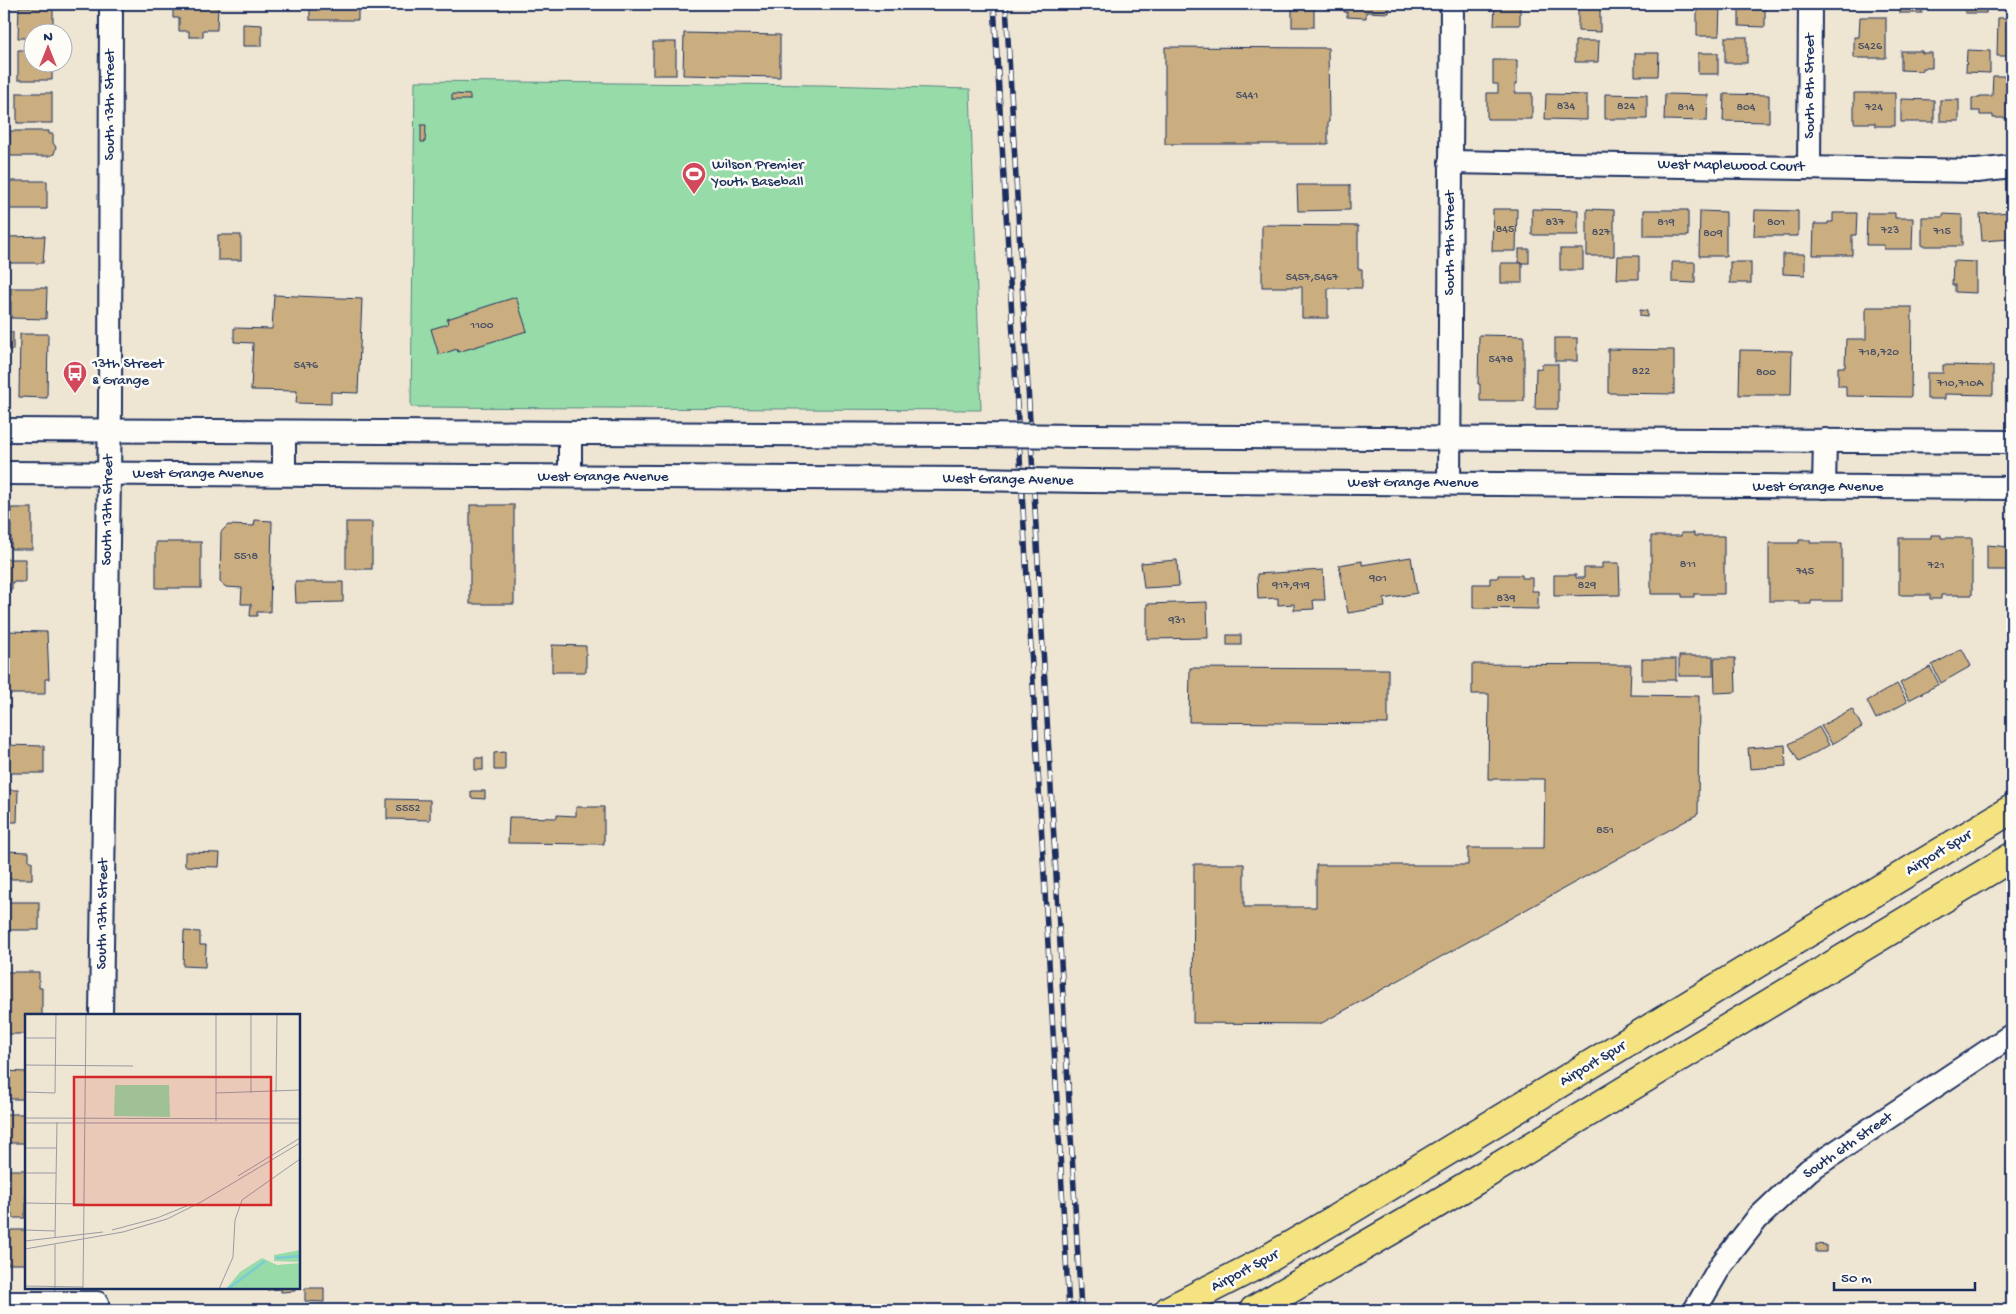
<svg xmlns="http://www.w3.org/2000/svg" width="2016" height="1314" viewBox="0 0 2016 1314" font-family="'Gochi Hand',sans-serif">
<rect width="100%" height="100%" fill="#eee5d3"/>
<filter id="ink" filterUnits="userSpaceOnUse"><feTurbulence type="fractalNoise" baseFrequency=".02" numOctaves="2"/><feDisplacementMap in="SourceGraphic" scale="10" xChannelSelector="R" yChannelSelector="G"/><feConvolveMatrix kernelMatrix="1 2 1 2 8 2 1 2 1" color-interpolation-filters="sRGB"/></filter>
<g filter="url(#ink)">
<polygon fill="#97dca8" stroke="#598683" points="415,81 821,85 970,89 981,410 411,407"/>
<g fill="#caae80" stroke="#1b2f5e">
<rect x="310" y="4" width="48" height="16"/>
<rect x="1292" y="4" width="22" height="23"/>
<polygon points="1345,4 1389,4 1389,13 1366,12 1366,18 1347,17 1347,12 1344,12"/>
<polygon points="1495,4 1520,4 1520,25 1494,25"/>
<polygon points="1578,4 1600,4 1600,32 1578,31"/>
<polygon points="1697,4 1720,4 1719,36 1697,36"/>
<polygon points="1739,4 1765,4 1765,27 1739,26"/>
<rect x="1900" y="4" width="22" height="9"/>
<rect x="1965" y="4" width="21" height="9"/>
<polygon points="173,5 218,6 217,30 203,30 203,37 189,37 189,31 179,31 179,18 173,18"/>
<polygon points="19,7 53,7 53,32 32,32 32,38 18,38"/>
<polygon points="1860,17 1886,17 1886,58 1854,58 1854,37 1859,37"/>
<polygon points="1998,18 2012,18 2012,56 1997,56"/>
<polygon points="243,24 262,25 262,46 243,46"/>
<polygon points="684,33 780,35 780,77 683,75"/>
<rect x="1725" y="37" width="22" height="26"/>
<polygon points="1575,41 1599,41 1598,62 1575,62"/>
<rect x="653" y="42" width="23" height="33"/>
<polygon points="1165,47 1328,48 1329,122 1328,122 1328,144 1165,144"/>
<polygon points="18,50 32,50 32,62 52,62 52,80 18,80"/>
<polygon points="1967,50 1990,51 1990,73 1966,72"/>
<polygon points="1901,51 1922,51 1922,53 1932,53 1932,68 1923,68 1923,71 1901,70"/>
<polygon points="1635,53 1659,53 1658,76 1635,76"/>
<rect x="1698" y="53" width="20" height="21"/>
<polygon points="1493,60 1517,60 1517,84 1515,84 1515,93 1532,93 1532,119 1487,119 1487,93 1498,93 1498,84 1493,84"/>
<polygon points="1993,76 2012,76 2012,118 1993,118 1993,115 1980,115 1980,111 1972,111 1972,98 1980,98 1980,96 1992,96"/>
<rect x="17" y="93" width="35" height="30"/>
<polygon points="1854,93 1895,93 1895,126 1875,126 1875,123 1854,123"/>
<polygon points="452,94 470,95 470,100 452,100"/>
<polygon points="1546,94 1587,95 1587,120 1545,119"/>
<polygon points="1605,94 1647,95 1647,119 1605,119"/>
<polygon points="1665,94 1708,95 1707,121 1664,120"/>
<polygon points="1724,94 1769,95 1769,122 1723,121"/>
<polygon points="1901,99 1934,100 1934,122 1901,122"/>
<rect x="1940" y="100" width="19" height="21"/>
<polygon points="421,125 426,125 425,142 421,142"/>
<polygon points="10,131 49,131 49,134 53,134 53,143 56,147 54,154 49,156 10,156"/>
<polygon points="7,181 47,181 47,209 4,209 4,185 7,185"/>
<polygon points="1297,185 1350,185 1350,210 1298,211"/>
<polygon points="1493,209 1517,209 1516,251 1492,251"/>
<polygon points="1532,209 1578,210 1578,235 1532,235"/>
<polygon points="1587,209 1614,210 1614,256 1587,256"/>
<rect x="1644" y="210" width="44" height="26"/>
<polygon points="1755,210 1798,211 1798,236 1754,236"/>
<polygon points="1700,211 1726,212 1726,256 1699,256"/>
<polygon points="2012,212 2012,239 1982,241 1980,214"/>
<polygon points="1833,213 1857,213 1856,235 1852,235 1852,255 1813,255 1814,224 1828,224 1828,222 1833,222"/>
<polygon points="1867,213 1895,213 1895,218 1913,218 1912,249 1884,249 1884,245 1866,245"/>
<polygon points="1943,214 1962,215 1962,246 1922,246 1922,217 1943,217"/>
<polygon points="1262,225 1358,226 1358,269 1362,269 1362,288 1328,288 1328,318 1302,318 1302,287 1262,287"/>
<rect x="218" y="235" width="23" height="25"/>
<polygon points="45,236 43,263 9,263 9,255 4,255 4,247 9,247 9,237"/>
<rect x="1519" y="249" width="10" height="14"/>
<rect x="1560" y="249" width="23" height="21"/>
<polygon points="1783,254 1805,254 1805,275 1783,274"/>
<polygon points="1618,256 1639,256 1639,279 1617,279"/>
<polygon points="1953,261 1976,262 1976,293 1955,292 1955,285 1952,285"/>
<polygon points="1672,262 1695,262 1695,283 1672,282"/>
<rect x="1730" y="262" width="21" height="21"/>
<rect x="1501" y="263" width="21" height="20"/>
<polygon points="11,288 47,288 46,319 11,318"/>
<polygon points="274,295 362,299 358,393 331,392 331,404 296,403 297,391 251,390 253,343 234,342 234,328 272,329"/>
<polygon points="516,297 527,331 458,352 457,349 439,355 431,329 448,324 447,319"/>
<polygon points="1866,307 1912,307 1911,397 1846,396 1846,386 1838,386 1838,367 1845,367 1846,339 1866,339"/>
<polygon points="1640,310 1647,311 1647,317 1640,316"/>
<rect x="4" y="332" width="9" height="18"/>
<polygon points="20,334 48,334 47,398 19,397"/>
<polygon points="1479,335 1524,336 1524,401 1480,401 1480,384 1478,384"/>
<rect x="1555" y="338" width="22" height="23"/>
<polygon points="1608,349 1674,350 1674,394 1608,393"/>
<polygon points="1740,350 1792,351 1791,395 1739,395"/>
<polygon points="1542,364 1558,364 1558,409 1535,409 1536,368 1542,369"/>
<polygon points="1943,365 1993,366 1993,395 1945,394 1945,399 1927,399 1927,373 1943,373"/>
<rect x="2008" y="368" width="4" height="11"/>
<rect x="470" y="505" width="44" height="99"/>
<rect x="11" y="508" width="21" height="41"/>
<polygon points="255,520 272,521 270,612 257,612 257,616 250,616 251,604 241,604 242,588 226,587 220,582 221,532 228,525 254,526"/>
<rect x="346" y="522" width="26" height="47"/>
<polygon points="1681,533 1694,533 1694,536 1724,536 1724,594 1694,594 1694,597 1682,597 1682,594 1651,594 1651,536 1681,536"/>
<polygon points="1931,535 1941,535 1941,538 1972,538 1972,595 1941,595 1941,599 1930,599 1930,595 1899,595 1899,538 1931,538"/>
<polygon points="1799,540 1810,540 1810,543 1842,543 1842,601 1811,601 1811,604 1799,604 1799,601 1769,601 1769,543 1799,543"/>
<rect x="156" y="542" width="45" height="46"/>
<polygon points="1987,545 2010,547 2012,552 2011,570 1987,570"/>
<polygon points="1411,557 1417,593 1384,599 1385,607 1348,613 1339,565 1362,561 1362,565"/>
<polygon points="4,559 25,559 25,582 12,582 12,590 4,590"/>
<polygon points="1177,560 1179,586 1144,588 1141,563"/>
<polygon points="1602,563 1619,563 1620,595 1554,596 1554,575 1576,575 1576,578 1584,578 1584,568 1602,568"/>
<polygon points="1323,570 1325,600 1313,600 1314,609 1294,610 1294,604 1278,605 1278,598 1258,599 1257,574"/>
<polygon points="1498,575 1522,575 1522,578 1532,578 1532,591 1538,591 1538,609 1473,608 1473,584 1490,584 1490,578 1498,578"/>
<polygon points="295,582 343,582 343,602 296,603"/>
<polygon points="1207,602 1208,638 1147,639 1147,604"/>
<polygon points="4,631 47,632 49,679 45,679 45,694 4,694"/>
<rect x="1227" y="635" width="14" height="10"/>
<polygon points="552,645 586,646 586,672 552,672"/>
<polygon points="1962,649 1971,666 1941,683 1932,665"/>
<rect x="1679" y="656" width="34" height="20"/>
<polygon points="1714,658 1735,658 1736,692 1715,693"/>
<rect x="1642" y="659" width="34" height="21"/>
<polygon points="1472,664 1631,665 1630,695 1699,696 1698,814 1320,1024 1193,1023 1194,864 1244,864 1244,907 1316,907 1316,865 1468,865 1468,848 1544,848 1545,779 1488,779 1489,694 1472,694"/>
<polygon points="1930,667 1939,684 1909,700 1900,683"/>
<polygon points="1190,668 1388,669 1388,724 1189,722"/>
<polygon points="1897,684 1907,702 1876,719 1867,701"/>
<polygon points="1852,709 1862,727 1832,744 1821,726"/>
<polygon points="1819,727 1829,745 1799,762 1789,744"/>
<polygon points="4,745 44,746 44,773 4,773"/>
<polygon points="1785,745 1786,766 1750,769 1748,748"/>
<polygon points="505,752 505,770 494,770 494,753"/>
<rect x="475" y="758" width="8" height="12"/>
<polygon points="4,790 18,790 17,822 4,822"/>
<polygon points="471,791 485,791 485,799 471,798"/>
<polygon points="387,799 430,800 430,820 387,819"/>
<polygon points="576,807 604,807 604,844 508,843 509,817 557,818 557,815 576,816"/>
<polygon points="4,851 29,852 29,861 32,861 32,879 4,879"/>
<polygon points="185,852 220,853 219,867 185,866"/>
<rect x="4" y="902" width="35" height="28"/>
<polygon points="184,931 200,932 200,945 206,945 205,967 183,966"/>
<polygon points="4,972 39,972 39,988 42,988 42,1015 26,1015 26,1034 4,1034"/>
<polygon points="5,1071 26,1072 26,1099 5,1099"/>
<rect x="4" y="1114" width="22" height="29"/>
<polygon points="8,1170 26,1170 26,1213 25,1213 25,1218 12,1218 12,1213 8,1213"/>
<rect x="4" y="1230" width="22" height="34"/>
<polygon points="1816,1244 1826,1245 1826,1252 1816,1252"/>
<polygon points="267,1288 295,1288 295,1291 281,1292 281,1289 267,1290"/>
<polygon points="305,1288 324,1288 324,1302 305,1301"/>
</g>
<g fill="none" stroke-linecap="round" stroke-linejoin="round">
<defs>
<g id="minor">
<polyline points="1450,162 1977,171 2012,167"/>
<polyline points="1809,168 1810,4"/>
<polyline points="4,430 969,435"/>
<polyline points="1085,436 2012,442"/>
<polyline points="4,473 973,479"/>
<polyline points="284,474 284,432"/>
<polyline points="570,476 570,433"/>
<polyline points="1088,481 2012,488"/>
<polyline points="1449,483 1452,4"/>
<polyline points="1824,487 1825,440"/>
<polyline points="101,1015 110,407 111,4"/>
<polyline points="4,1303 97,1303"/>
<polyline points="1695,1310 1721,1265 1757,1219 1809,1170 2012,1035"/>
</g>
<g id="highway">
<polyline points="1169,1310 1259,1264 1337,1218 2012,809"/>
<polyline points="1254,1310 1428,1209 2012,857"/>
</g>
</defs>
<use href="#minor" stroke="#1b2f5e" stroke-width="26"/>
<use href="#highway" stroke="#1b2f5e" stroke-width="31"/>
<use href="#minor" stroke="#fdfcf7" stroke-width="22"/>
<use href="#highway" stroke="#f5e382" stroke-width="28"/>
<defs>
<g id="rail">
<polyline points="994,4 1069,1310"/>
<polyline points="1006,4 1081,1310"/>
</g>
</defs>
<use href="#rail" stroke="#1b2f5e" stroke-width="5.5"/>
<use href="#rail" stroke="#fdfcf7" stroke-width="4" stroke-dasharray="11" stroke-linecap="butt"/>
<defs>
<g id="minor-bridge">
<polyline points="969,435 1085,436"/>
<polyline points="973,479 1088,481"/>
</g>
</defs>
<use href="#minor-bridge" stroke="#1b2f5e" stroke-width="26" stroke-linecap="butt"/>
<use href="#minor-bridge" stroke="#fdfcf7" stroke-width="22"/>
</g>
</g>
<defs>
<symbol id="stadium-pin" viewBox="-11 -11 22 30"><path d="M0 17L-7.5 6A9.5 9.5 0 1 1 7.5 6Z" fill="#d1495b" stroke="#fdfcf7"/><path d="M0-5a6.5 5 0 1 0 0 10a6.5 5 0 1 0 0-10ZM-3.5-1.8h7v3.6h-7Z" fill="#fff"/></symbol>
<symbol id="bus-pin" viewBox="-11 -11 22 30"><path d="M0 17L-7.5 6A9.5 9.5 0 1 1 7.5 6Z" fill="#d1495b" stroke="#fdfcf7"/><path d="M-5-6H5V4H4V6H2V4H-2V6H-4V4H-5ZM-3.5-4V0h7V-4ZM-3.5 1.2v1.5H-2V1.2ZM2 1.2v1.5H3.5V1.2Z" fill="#fff"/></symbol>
</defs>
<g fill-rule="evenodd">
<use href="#stadium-pin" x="680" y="160" width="28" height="38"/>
<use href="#bus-pin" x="61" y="359" width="28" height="38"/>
</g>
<g text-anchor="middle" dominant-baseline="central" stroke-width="5" stroke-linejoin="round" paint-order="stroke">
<g font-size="12" fill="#474f66">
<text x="1870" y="47">5426</text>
<text x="1247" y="96">5441</text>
<text x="1566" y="107">834</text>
<text x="1626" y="107">824</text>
<text x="1686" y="108">814</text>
<text x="1746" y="108">804</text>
<text x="1874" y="108">724</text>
<text x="1555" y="223">837</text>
<text x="1666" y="223">819</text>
<text x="1776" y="223">801</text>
<text x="1505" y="230">845</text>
<text x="1890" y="231">723</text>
<text x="1942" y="232">715</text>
<text x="1601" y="233">827</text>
<text x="1713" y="234">809</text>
<text x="1312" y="278">5457,5467</text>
<text x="482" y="326">1100</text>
<text x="1879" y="353">718,720</text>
<text x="1501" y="360">5478</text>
<text x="306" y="366">5476</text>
<text x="1641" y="372">822</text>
<text x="1766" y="373">800</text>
<text x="1960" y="384">710,710A</text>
<text x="246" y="557">5518</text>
<text x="1688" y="565">811</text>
<text x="1936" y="566">721</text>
<text x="1805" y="572">745</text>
<text x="1378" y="579">901</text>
<text x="1291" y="586">917,919</text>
<text x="1587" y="586">829</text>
<text x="1506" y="599">839</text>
<text x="1177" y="621">931</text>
<text x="408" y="809">5552</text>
<text x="1605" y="831">851</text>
</g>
<g font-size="15" fill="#1b2f5e" stroke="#fdfcf7">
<text transform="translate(1810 86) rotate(-90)">South 8th Street</text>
<text transform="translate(110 105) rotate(-90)">South 13th Street</text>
<text transform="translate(1731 166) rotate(1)">West Maplewood Court</text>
<text transform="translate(1450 243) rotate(-90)">South 9th Street</text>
<text x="198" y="474">West Grange Avenue</text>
<text x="603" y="477">West Grange Avenue</text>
<text transform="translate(1008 480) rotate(1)">West Grange Avenue</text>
<text x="1413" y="483">West Grange Avenue</text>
<text x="1818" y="487">West Grange Avenue</text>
<text transform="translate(108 510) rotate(-89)">South 13th Street</text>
<text transform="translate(1939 853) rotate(-31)">Airport Spur</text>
<text transform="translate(103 914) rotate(-89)">South 13th Street</text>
<text transform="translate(1593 1064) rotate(-31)">Airport Spur</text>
<text transform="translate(1848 1146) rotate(-35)">South 6th Street</text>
<text transform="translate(1245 1271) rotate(-28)">Airport Spur</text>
</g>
<g font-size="15" fill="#1b2f5e" stroke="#fdfcf7" text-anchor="start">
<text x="712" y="165">Wilson Premier<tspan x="712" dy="17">Youth Baseball</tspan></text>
<text x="92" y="364">13th Street<tspan x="92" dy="17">&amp; Grange</tspan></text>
</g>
</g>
<g transform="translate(25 1014)">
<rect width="275" height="275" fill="#eee5d3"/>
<path d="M90,71h54l1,32 -56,-1zM275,236v12l-26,-1v-6zM237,244l15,7 23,-2v26h-74l14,-17z" fill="#97dca8"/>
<path fill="none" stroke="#7bcbd5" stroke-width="2.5" d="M251,244l24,-2M203,275l37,-28"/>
<path fill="none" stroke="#9a9ca4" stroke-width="1" d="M0,24h31M0,51l108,1M0,78l30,1 1,-79M251,78l1,-78M191,79l84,-3M226,79v-79M0,104l275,1M191,107v-107M0,109h275M0,134h31M0,159h31M213,162l62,-38M0,189l59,1M0,216l30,1M87,216l45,-12 32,-13M30,224l2,-116M0,227l78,-9M0,235l98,-17 44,-13 34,-17 99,-59M0,272l58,1M30,275v-45M58,275l3,-275M194,275l14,-32 2,-37 7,-20 58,-41"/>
<path fill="#d62828" fill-opacity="0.15" stroke="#d62828" stroke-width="2.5" d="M49,63h197v128h-197z"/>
<rect width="275" height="275" fill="none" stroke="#1b2f5e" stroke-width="2.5"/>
</g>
<rect width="2016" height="1314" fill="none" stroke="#fdfcf7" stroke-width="20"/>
<rect x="10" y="10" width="1996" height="1294" fill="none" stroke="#1b2f5e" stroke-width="2" filter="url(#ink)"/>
<g transform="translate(48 48)"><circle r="24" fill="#fdfcf7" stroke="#a3aaba"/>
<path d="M0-4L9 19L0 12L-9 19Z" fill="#d1495b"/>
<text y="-8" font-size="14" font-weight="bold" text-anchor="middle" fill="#1b2f5e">N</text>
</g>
<path d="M1834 1282v8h141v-8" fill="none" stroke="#1b2f5e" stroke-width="2.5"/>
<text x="1841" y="1282" font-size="15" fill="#1b2f5e" stroke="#fdfcf7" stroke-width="4" paint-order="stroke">50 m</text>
</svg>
